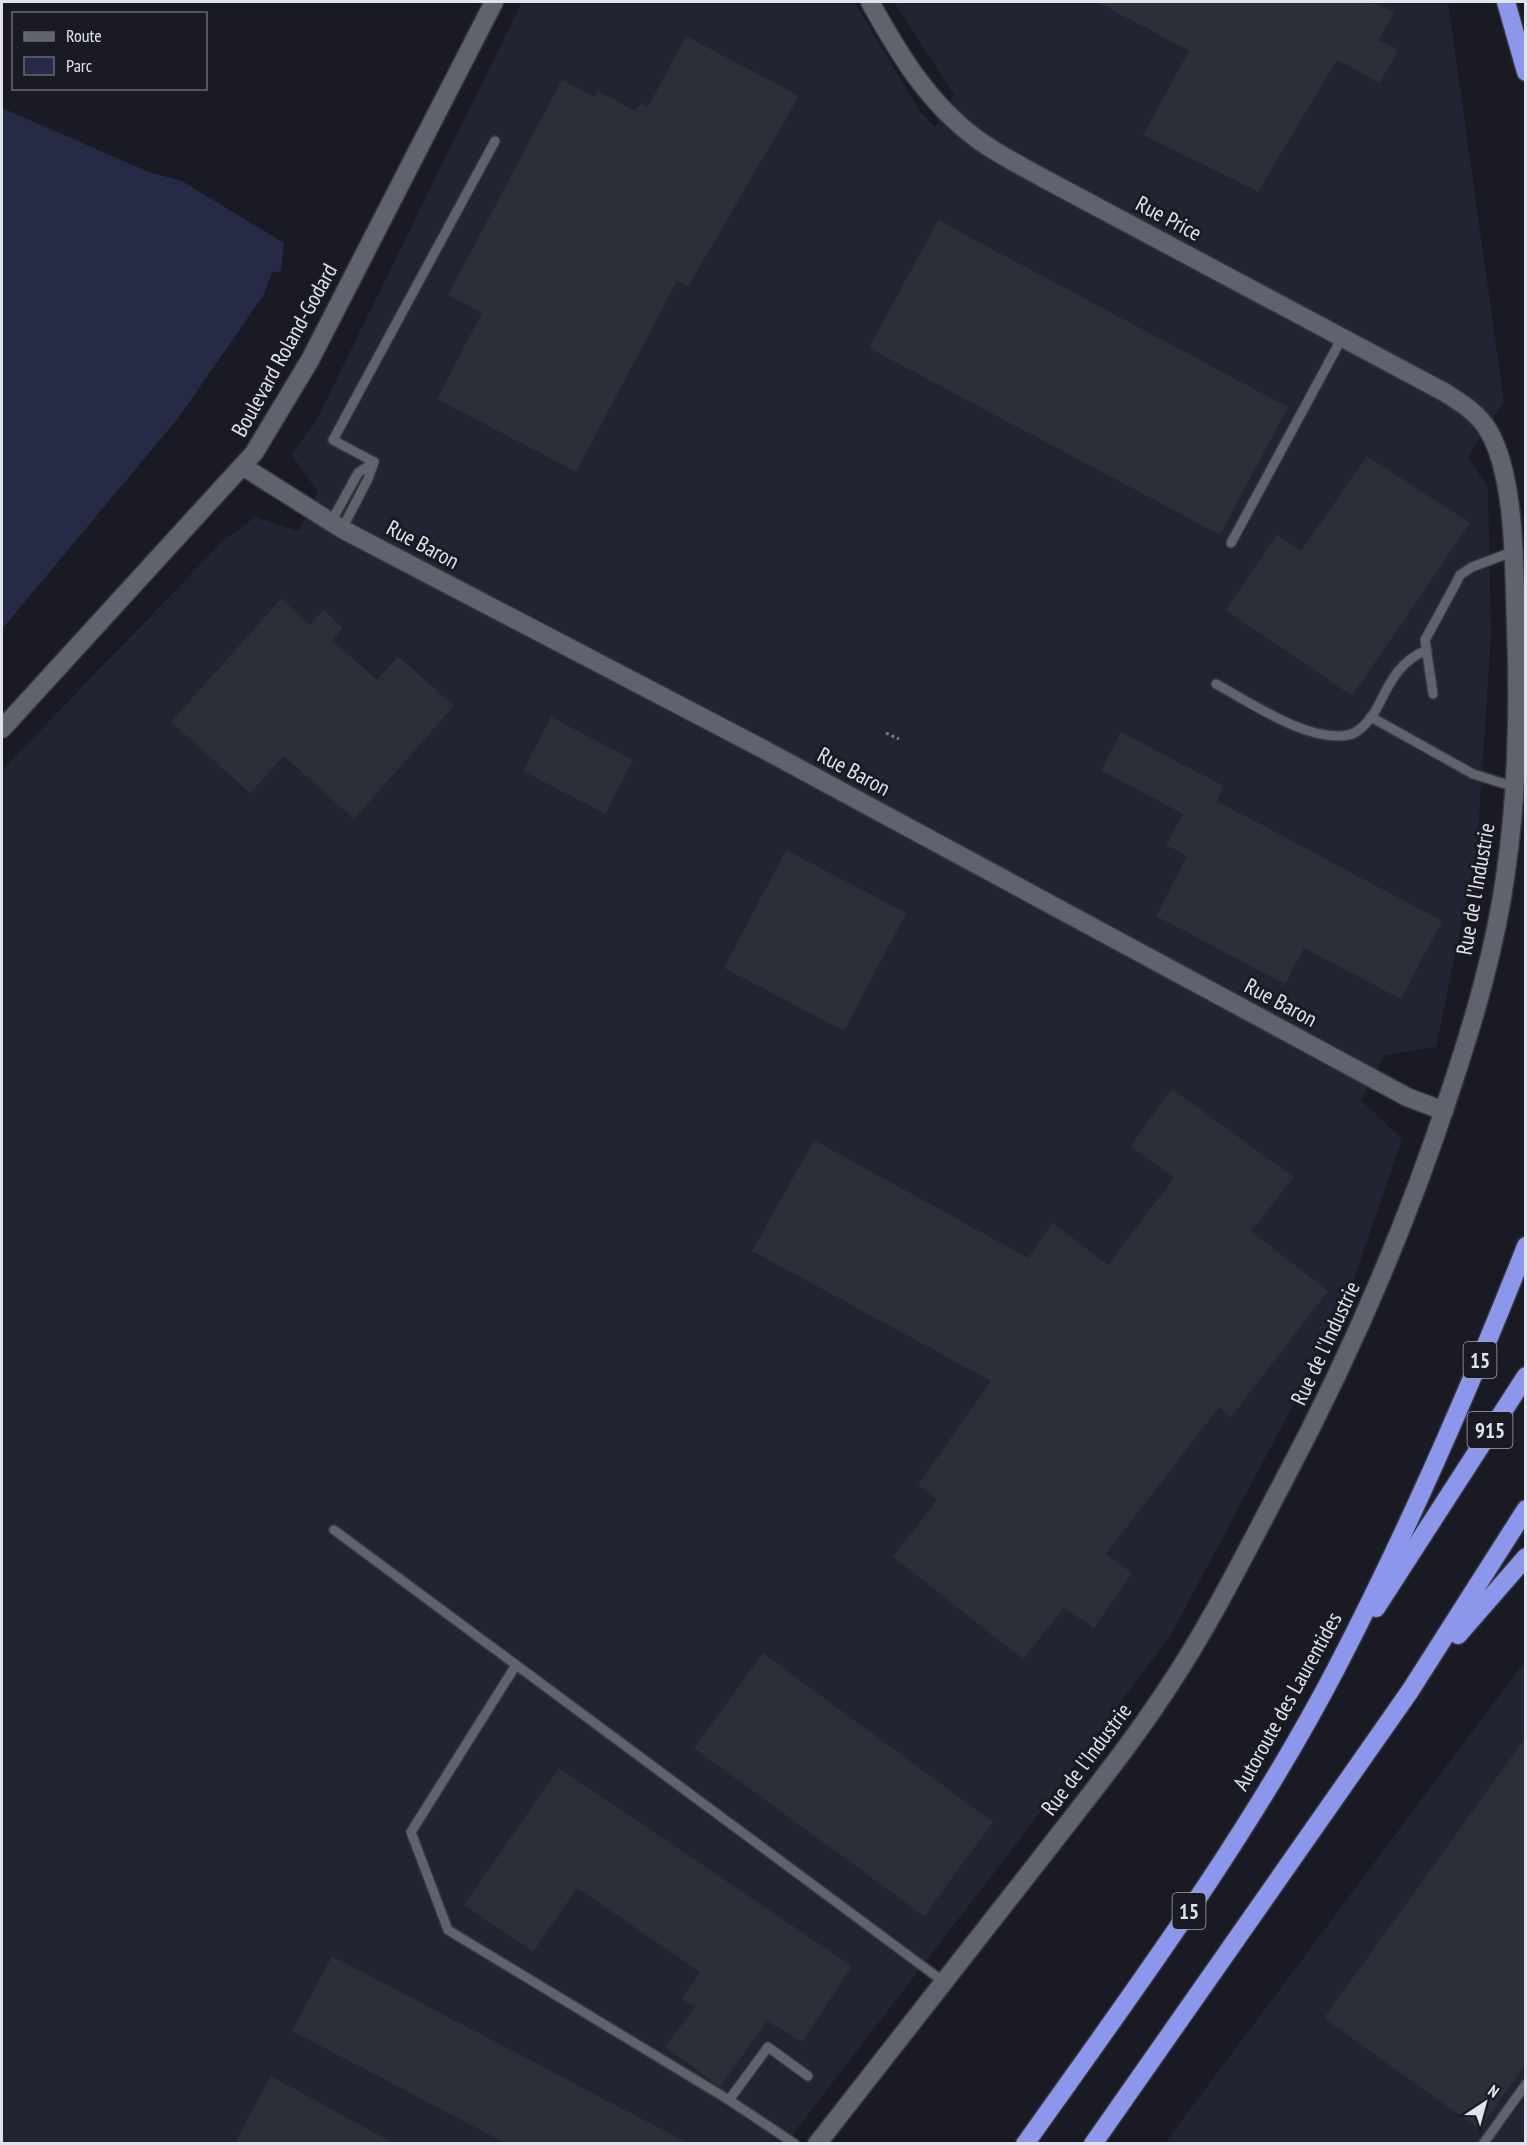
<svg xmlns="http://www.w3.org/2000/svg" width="1527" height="2145" viewBox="0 0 1527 2145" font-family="'PT Sans Narrow',sans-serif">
<rect width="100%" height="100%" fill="#191a24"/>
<g fill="#222433">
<polygon points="522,2 854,2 920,111 935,127 954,95 894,2 1448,2 1504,402 1468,457 1488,488 1491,635 1477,850 1436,1047 1385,1055 1361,1100 1402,1139 1343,1311 1172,1633 1020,1839 786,2143 2,2143 2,770 223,541 255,517 299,531 318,492 291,454 315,423"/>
<polygon points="1525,1661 1525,2143 1165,2143"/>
</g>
<polygon fill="#262a46" points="2,108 149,172 182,181 284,243 281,271 272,273 263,296 179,417 2,629"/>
<g fill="#2c2e38">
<polygon points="1097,2 1373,2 1394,12 1379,40 1398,50 1380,83 1337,60 1258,192 1143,135 1189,51"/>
<polygon points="686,36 799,96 688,287 677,281 576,472 437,399 482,313 448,295 562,80 595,97 598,91 636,111 640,103 648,107"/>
<polygon points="938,220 1288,407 1220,535 869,348"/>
<polygon points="1367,456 1470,523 1352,696 1226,610 1277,535 1301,551"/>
<polygon points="281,599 310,625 323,610 343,628 332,640 377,680 398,656 454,706 354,819 284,756 250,793 171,722"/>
<polygon points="551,717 633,760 605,814 523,771"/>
<polygon points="1121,732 1224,786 1217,801 1442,921 1401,999 1304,948 1285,984 1156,916 1187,856 1166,845 1183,814 1101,770"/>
<polygon points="786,850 906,913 844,1031 724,968"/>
<polygon points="1172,1089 1294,1177 1251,1231 1328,1291 1231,1417 1219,1407 1106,1554 1132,1573 1094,1628 1064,1608 1023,1659 893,1557 937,1500 918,1485 991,1381 752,1251 814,1140 1028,1258 1053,1223 1108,1265 1174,1178 1130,1146"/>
<polygon points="763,1653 993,1822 924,1916 694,1748"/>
<polygon points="1526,1737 1526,2064 1479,2129 1324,2018"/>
<polygon points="559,1768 852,1966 802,2042 767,2021 720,2087 665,2047 695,2007 682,1999 700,1972 577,1888 533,1952 464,1905"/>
<polygon points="332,1956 690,2144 507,2144 292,2031"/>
<polygon points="271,2076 395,2144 234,2144"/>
</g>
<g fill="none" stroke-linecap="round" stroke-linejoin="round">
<defs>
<g id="lane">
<polyline points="374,462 333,440 495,141"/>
<polyline points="331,522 358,473 374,462"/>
<polyline points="342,529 368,479 374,462"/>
<polyline points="1231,543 1342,338"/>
<path d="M1216,684c34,18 92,59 132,51 13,-2 26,-20 31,-31 12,-24 22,-44 48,-54"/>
<polyline points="1433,694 1425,640 1455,585 1460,575 1472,567 1512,552"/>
<polyline points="1371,717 1473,774 1515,787"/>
<polyline points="334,1530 944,1982"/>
<polyline points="516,1665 411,1832 448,1930 729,2100 768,2047 808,2076"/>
<polyline points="729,2100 795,2144"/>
<polyline points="1483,2144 1526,2084"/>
</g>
<g id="street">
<polyline points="244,467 342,529 763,749 1407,1097 1444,1111"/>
<path d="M817,2144c73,-94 147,-187 220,-281 44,-57 90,-113 130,-174 44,-66 79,-137 116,-207 67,-126 123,-255 167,-390 24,-72 46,-146 56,-221 12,-82 13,-164 10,-246 -2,-54 0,-149 -28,-195 -10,-17 -28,-28 -44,-38l-403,-215c-21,-12 -44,-23 -64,-38 -49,-36 -78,-85 -107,-137"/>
</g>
<polyline id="secondary" points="2,729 254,453 310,360 494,2"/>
<g id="highway">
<polyline points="1506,2 1526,72"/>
<polyline points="1376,1608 1526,1376"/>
<polyline points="1458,1635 1526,1557"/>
<path d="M1025,2144c110,-155 224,-308 312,-477 70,-135 133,-279 189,-421"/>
<polyline points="1093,2144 1410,1691 1526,1509"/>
</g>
</defs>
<use href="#lane" stroke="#35363e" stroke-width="12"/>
<use href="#street" stroke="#35363e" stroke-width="21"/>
<use href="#secondary" stroke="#35363e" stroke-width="21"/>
<use href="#highway" stroke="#35363e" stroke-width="21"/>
<polyline stroke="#7a7c84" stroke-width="3" stroke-dasharray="3 3" stroke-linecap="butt" points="886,733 899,739"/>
<use href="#lane" stroke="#60626e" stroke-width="9"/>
<use href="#street" stroke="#60626e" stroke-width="18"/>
<use href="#secondary" stroke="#60626e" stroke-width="18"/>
<use href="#highway" stroke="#8c96eb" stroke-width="18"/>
</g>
<g text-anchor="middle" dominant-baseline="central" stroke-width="6" stroke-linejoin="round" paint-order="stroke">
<g fill="#191a24" stroke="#a5a7af" stroke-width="1.5">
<rect x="1463.5" y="1342" width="33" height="36" rx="4.5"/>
<rect x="1467.5" y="1412" width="45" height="36" rx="4.5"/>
<rect x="1172.5" y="1893" width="33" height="36" rx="4.5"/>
</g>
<g font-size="21" font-weight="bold" fill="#e1e3ea">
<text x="1480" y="1360">15</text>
<text x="1490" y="1430">915</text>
<text x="1189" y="1911">15</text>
</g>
<g font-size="22" fill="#e1e3ea" stroke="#191a24">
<text transform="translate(1169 218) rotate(28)">Rue Price</text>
<text transform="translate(284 350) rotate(-61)">Boulevard Roland-Godard</text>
<text transform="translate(423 544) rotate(28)">Rue Baron</text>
<text transform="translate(854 771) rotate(28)">Rue Baron</text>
<text transform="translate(1475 889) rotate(-80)">Rue de l'Industrie</text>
<text transform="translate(1281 1002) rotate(28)">Rue Baron</text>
<text transform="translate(1325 1343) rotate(-65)">Rue de l'Industrie</text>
<text transform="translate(1287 1701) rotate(-61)">Autoroute des Laurentides</text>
<text transform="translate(1086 1759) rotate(-53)">Rue de l'Industrie</text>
</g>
</g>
<rect width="1527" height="2145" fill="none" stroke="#e1e3ea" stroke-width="6"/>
<rect x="12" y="12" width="195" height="78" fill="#191a24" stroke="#696a73" stroke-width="1.5"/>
<rect x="24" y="32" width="30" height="9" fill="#60626e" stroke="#696a73" stroke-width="1.5"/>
<text x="66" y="42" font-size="18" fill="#e1e3ea">Route</text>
<rect x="24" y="57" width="30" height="18" fill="#262a46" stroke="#696a73" stroke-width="1.5"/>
<text x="66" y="72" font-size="18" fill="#e1e3ea">Parc</text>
<g transform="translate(1485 2103) rotate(36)" stroke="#191a24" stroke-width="4.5" paint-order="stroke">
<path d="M0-4.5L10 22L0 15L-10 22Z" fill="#e1e3ea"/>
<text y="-9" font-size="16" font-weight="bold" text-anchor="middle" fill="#e1e3ea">N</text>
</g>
</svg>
